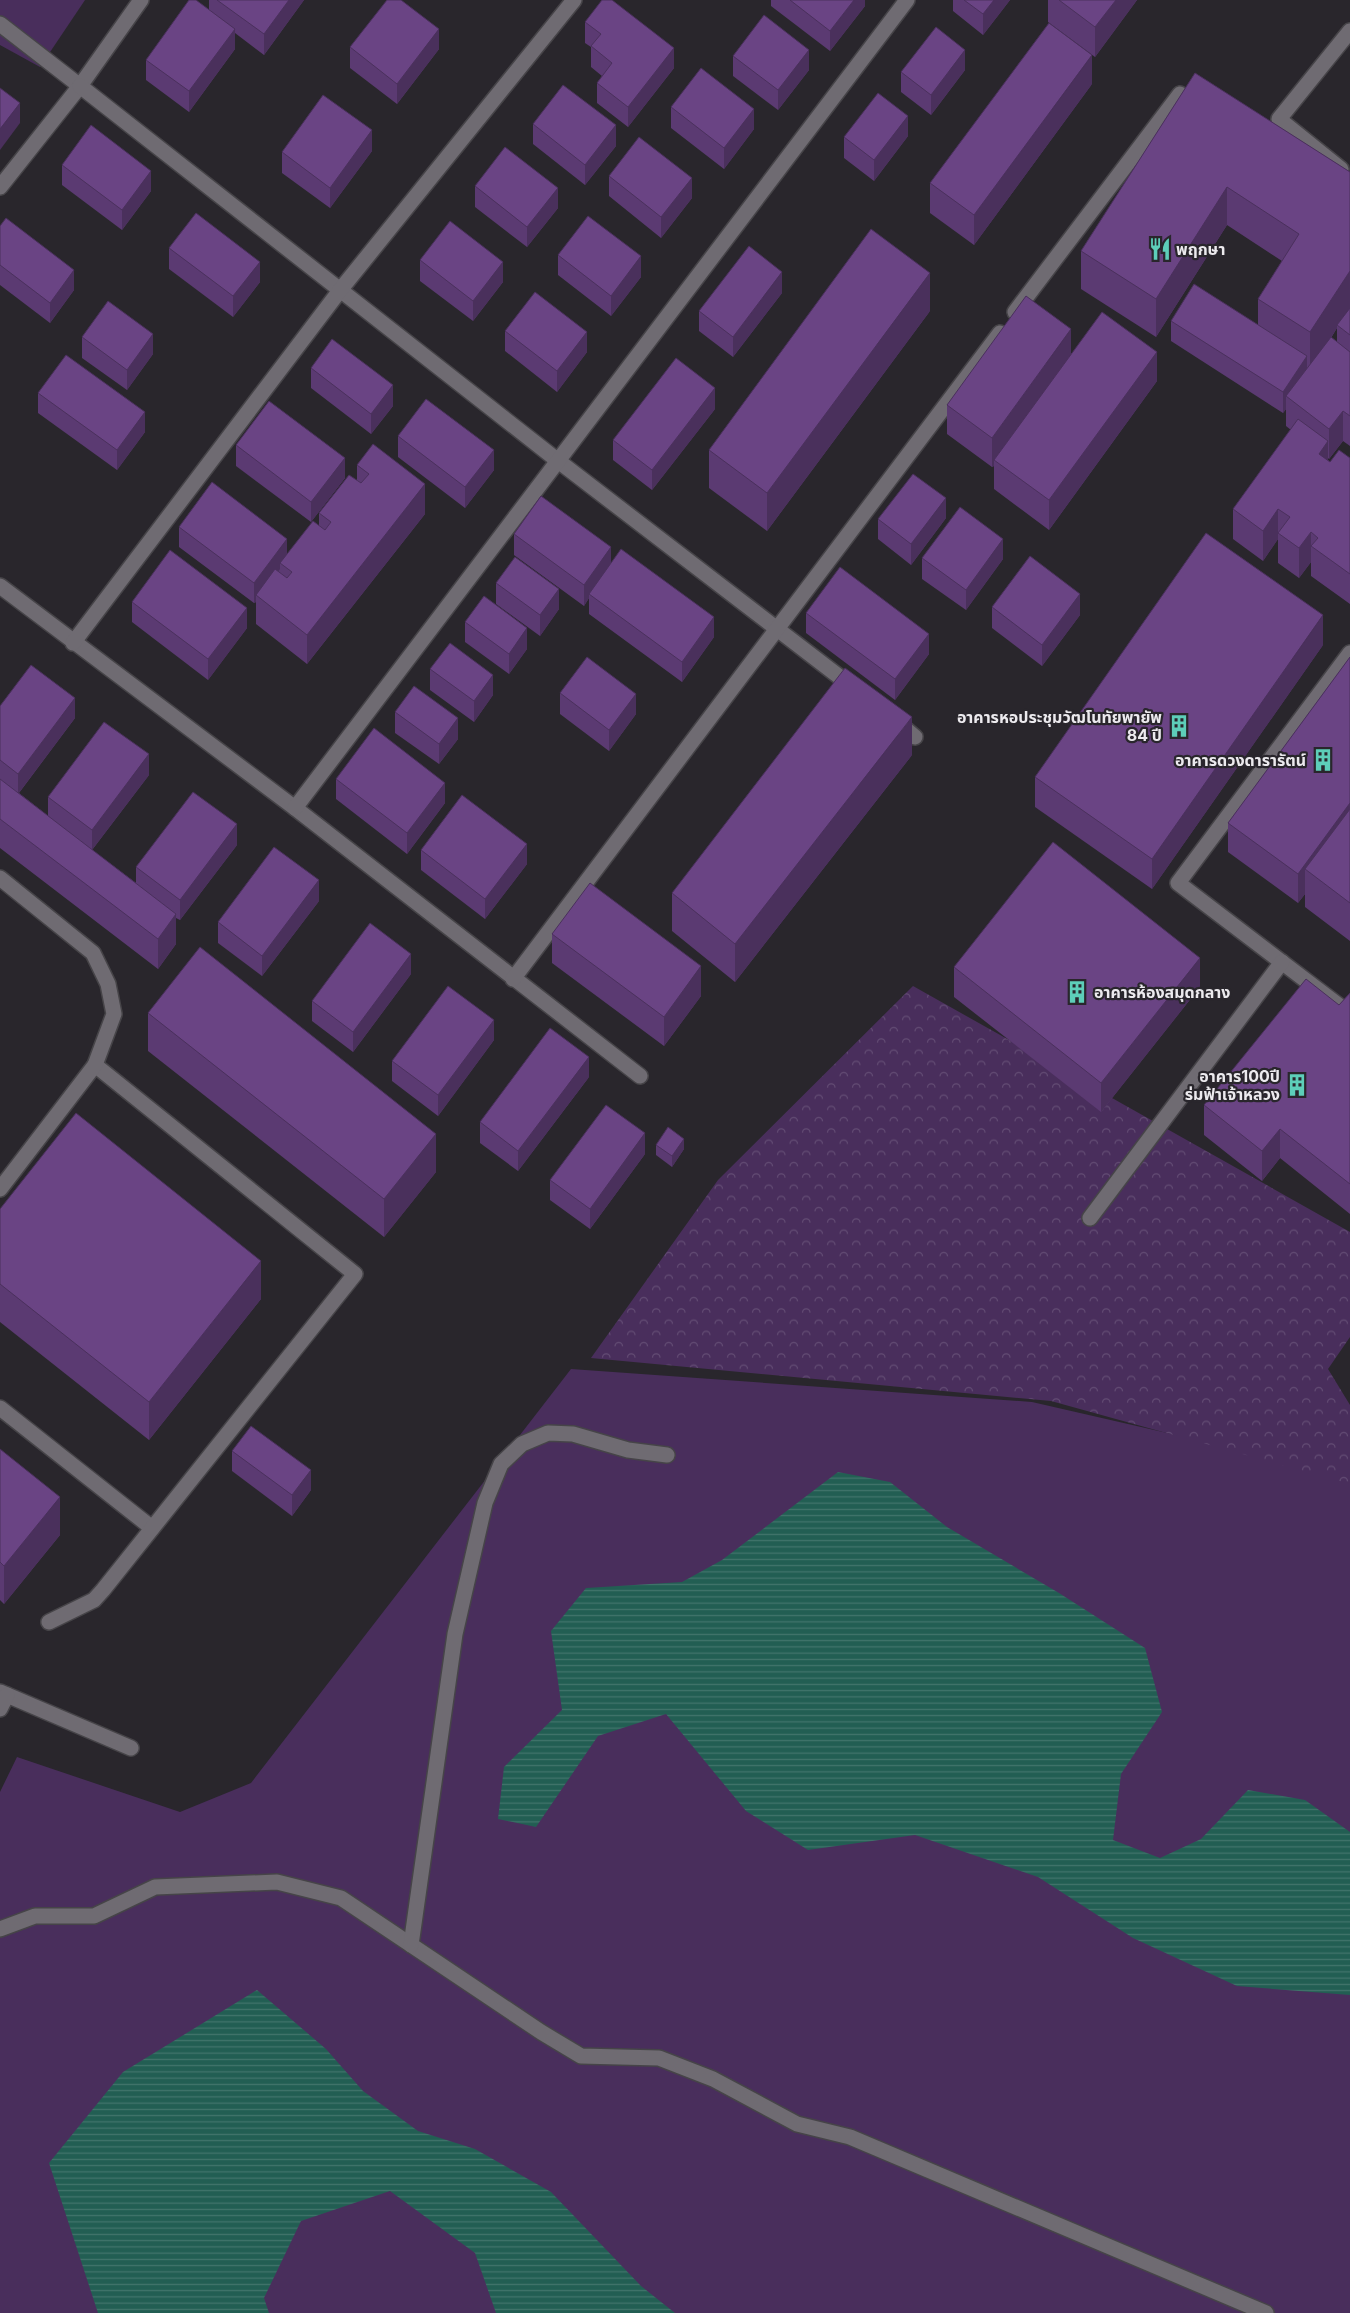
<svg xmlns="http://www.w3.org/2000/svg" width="1350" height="2313" viewBox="0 0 1350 2313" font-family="Inter,'Noto Sans Thai',sans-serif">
<defs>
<pattern id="forest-crowns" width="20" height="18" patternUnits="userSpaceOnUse" patternTransform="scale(1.25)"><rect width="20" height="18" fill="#492e5c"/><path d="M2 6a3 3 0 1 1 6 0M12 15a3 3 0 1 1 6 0" fill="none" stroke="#634c74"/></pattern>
<pattern id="water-rules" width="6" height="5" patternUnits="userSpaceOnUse" patternTransform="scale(1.25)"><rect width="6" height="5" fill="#225e53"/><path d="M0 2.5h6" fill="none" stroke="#42756c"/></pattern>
</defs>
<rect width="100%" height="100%" fill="#29262c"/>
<g fill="#492e5c">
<polygon points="0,0 85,0 40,67 0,45"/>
<polygon points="571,1369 1032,1402 1350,1475 1350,2313 0,2313 0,1792 17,1757 180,1812 251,1783"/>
</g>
<polygon fill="url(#forest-crowns)" points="913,986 1350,1232 1350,1337 1328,1369 1350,1405 1350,1484 1051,1401 591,1358 718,1180"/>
<g fill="url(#water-rules)">
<polygon points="838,1472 890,1482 947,1527 1059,1593 1145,1648 1162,1712 1121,1774 1113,1840 1160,1858 1201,1839 1248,1790 1305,1800 1350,1832 1350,1995 1237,1986 1133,1938 1038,1877 915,1835 808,1850 746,1811 666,1714 598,1736 536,1827 498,1819 504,1767 562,1710 551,1631 586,1588 682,1582 722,1560"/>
<polygon points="257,1990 326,2049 363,2091 418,2131 475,2149 551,2192 641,2286 675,2313 496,2313 475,2253 390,2191 301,2221 264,2298 269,2313 98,2313 49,2163 123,2072"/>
</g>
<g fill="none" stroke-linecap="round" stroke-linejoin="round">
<defs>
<g id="lane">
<polyline points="0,24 80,86"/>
<polyline points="1341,169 1279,119 1350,31"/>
<polyline points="0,187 80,86 141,0"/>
<polyline points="0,586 295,808 640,1076"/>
<polyline points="1350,653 1178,883 1350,1014"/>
<polyline points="1090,1218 1282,962"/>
<polyline points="0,1408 152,1528"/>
<polyline points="49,1622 94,1600 103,1590 355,1274 95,1065"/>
<polyline points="0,1929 35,1916 94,1916 155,1887 277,1882 341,1898 541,2032 581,2056 659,2058 713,2079 797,2124 850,2137 1266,2313"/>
<polyline points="411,1945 455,1634 485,1503 501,1464 522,1444 548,1433 573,1434 628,1450 667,1455"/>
</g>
<g id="street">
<polyline points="80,86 557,460 854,688"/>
<polyline points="1015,312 1180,94"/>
<polyline points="73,643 341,289 574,0"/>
<polyline points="896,721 915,737"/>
<polyline points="295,808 907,0"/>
<polyline points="0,878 93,953 108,984 114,1014 95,1065 0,1189"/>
<polyline points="513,979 1000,333"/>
<polyline points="0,1692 131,1748"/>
<polyline points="0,1709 7,1695"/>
</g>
</defs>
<use href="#lane" stroke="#464448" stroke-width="18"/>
<use href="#street" stroke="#464448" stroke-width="18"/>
<use href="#lane" stroke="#6f6b72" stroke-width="15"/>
<use href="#street" stroke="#6f6b72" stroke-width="15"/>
</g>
<g fill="#5b3a72" fill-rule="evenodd">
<polygon points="209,0 304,0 264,55 235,33 235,49 189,112 146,80 146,60 209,9"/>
<polygon points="771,0 865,0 865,6 830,51 771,6"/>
<polygon points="953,0 1010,0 983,35 953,11"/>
<polygon points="1048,0 1137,0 1095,57 1048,22"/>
<polygon points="585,22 674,68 628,127 597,103 597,83 602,76 591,67 591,47 585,43"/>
<polygon points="350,47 439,49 397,104 350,68"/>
<polygon points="733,56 809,70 778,110 733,76"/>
<polygon points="965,70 931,115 901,92 901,72"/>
<path d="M1195,73l155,99v274l-7,-5 -14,18 -1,-1v2l2,2 20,-4v146l-39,-28v-14l-12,16 -21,-15v-24l-15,22 -30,-22v-30l58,-79 -5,-4v-17l-3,4 -112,-72v-20l87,4v-26l24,-38 -55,-36 -71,112 -75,-48v-38zM1337,328v14l-6,-4z"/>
<polygon points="1092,84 974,245 930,213 930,183"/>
<polygon points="671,107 754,129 724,169 671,128"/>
<polygon points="533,124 616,146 585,185 533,144"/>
<polygon points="908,136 874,181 844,158 844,137"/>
<polygon points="372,151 330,208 282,173 282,152"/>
<polygon points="62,165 151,191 122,230 62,185"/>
<polygon points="609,176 692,198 661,238 609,196"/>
<polygon points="475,186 558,208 527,247 475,207"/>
<polygon points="0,226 74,290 50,323 0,285"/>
<polygon points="169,248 260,282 233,317 169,269"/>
<polygon points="558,255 641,277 611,316 558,275"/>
<polygon points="420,260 503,282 473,321 420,281"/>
<polygon points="782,293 733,357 699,331 699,311"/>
<polygon points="930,311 767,531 709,488 709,450"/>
<polygon points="505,331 587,352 557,392 505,351"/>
<polygon points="82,337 153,354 127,390 82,358"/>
<polygon points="1071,353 1157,381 1049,530 994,489 994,466 992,467 947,434 947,405"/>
<polygon points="311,368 393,406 371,434 311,388"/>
<polygon points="38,393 145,432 117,470 38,413"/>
<polygon points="715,409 652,490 613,460 613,440"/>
<polygon points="398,436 494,470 465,508 398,457"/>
<polygon points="236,445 345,478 311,522 236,466"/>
<polygon points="357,465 425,514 307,664 256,624 256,602 254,603 179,547 179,527 287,554 319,526 319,513 357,480"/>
<polygon points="946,518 911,565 878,539 878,519"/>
<polygon points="514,534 611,563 714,637 682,682 589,614 589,598 584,606 514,555"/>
<polygon points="922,558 1003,559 966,610 922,579"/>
<polygon points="496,583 559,609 540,636 496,604"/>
<polygon points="132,602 247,628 208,680 132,622"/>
<polygon points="992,607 1080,615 1042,666 992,628"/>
<polygon points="806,613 929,654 895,700 806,633"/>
<polygon points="465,622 527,649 509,674 465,642"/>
<polygon points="1323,645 1152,889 1035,807 1035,777"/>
<polygon points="1350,657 1350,941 1305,907 1305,894 1298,903 1228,852 1228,823"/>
<polygon points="430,669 493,695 474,722 430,690"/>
<polygon points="560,693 636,714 609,751 560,714"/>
<polygon points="0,706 75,718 19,793 48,816 48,797 149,775 92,850 136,883 136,867 237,845 180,920 176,918 176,944 158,969 0,848"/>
<polygon points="395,712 458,739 439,764 395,733"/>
<polygon points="912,755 735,982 672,931 672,893"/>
<polygon points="336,779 445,803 407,854 336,799"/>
<polygon points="421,850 527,864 485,919 421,870"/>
<polygon points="319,901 262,976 218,943 218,922"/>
<polygon points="552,934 701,996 664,1046 552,963"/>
<polygon points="954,967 1200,987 1101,1112 954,997"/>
<polygon points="411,974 353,1052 312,1021 312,1001"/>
<polygon points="1350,993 1350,1214 1280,1158 1262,1181 1204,1135 1204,1105 1339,1005"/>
<polygon points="148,1013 436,1172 384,1237 148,1051"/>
<polygon points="494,1040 438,1116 392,1081 392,1061"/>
<polygon points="589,1077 518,1171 480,1143 480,1122"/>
<polygon points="656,1145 684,1149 672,1167 656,1155"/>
<polygon points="645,1154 590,1229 550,1200 550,1180"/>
<polygon points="0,1209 261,1299 149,1440 0,1322"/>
<polygon points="0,1449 60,1535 4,1604 0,1600"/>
<polygon points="232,1451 311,1490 292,1516 232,1471"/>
</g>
<g fill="#4a305c">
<polygon points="289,0 304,0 264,55 264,34"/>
<polygon points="854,0 865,0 865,6 830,51 830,31"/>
<polygon points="994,0 1010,0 983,35 983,14"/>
<polygon points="1116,0 1137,0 1095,57 1095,27"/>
<polygon points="235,29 235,49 189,112 189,91"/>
<polygon points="439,29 439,49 397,104 397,84"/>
<polygon points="674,48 674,68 628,127 628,107"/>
<polygon points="809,50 809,70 778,110 778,90"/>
<polygon points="965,50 965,70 931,115 931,95"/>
<polygon points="1092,55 1092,84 974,245 974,215"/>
<polygon points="20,103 20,123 0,150 0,129"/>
<polygon points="754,109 754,129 724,169 724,148"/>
<polygon points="908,116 908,136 874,181 874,160"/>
<polygon points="616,125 616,146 585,185 585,165"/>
<polygon points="372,130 372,151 330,208 330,188"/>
<polygon points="151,171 151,191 122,230 122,210"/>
<polygon points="692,178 692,198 661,238 661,217"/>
<polygon points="1227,187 1227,225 1156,337 1156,299"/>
<polygon points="558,188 558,208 527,247 527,227"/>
<polygon points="641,256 641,277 611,316 611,296"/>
<polygon points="260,262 260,282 233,317 233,296"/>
<polygon points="503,262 503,282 473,321 473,301"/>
<polygon points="74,270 74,290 50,323 50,303"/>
<polygon points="1350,271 1350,309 1337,325 1337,328 1310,370 1310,332"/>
<polygon points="782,272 782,293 733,357 733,337"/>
<polygon points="930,273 930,311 767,531 767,493"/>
<polygon points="1071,329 1071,359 994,460 994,466 992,467 992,438"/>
<polygon points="587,332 587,352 557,392 557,371"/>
<polygon points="153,334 153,354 127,390 127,370"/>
<polygon points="1157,352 1157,381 1049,530 1049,500"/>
<polygon points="1307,356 1307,376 1286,396 1286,409 1283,413 1283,392"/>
<polygon points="393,385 393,406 371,434 371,414"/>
<polygon points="715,388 715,409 652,490 652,470"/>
<polygon points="1343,411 1343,441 1329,459 1329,429"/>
<polygon points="145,412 145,432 117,470 117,450"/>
<polygon points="1328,441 1328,471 1319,454"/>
<polygon points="494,450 494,470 465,508 465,487"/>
<polygon points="345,458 345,478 311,522 311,502"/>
<polygon points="425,484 425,514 307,664 307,635"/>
<polygon points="946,498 946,518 911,565 911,544"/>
<polygon points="1278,509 1278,539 1263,561 1263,531"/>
<polygon points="1311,532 1311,562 1299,578 1299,548"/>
<polygon points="287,539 287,559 280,563 280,569 259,597 256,595 256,602 254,603 254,583"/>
<polygon points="1003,539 1003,559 966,610 966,590"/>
<polygon points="611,547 611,568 589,594 589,598 584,606 584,585"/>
<polygon points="559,589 559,609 540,636 540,615"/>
<polygon points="1080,594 1080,615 1042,666 1042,645"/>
<polygon points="247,608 247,628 208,680 208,659"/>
<polygon points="1323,615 1323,645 1152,889 1152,859"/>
<polygon points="714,617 714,637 682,682 682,662"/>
<polygon points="527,628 527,649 509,674 509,654"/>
<polygon points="929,634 929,654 895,700 895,679"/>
<polygon points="493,675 493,695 474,722 474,701"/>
<polygon points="636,694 636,714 609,751 609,730"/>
<polygon points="75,698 75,718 18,794 18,774"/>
<polygon points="912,717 912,755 735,982 735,944"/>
<polygon points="458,718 458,739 439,764 439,744"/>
<polygon points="149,754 149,775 92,850 92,830"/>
<polygon points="445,783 445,803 407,854 407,833"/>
<polygon points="1350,803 1350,833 1305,869 1305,894 1298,903 1298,874"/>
<polygon points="237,824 237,845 180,920 180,900"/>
<polygon points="527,844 527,864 485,919 485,899"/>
<polygon points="319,880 319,901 262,976 262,956"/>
<polygon points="176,914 176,944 158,969 158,939"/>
<polygon points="411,954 411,974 353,1052 353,1032"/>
<polygon points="1200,958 1200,987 1101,1112 1101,1083"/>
<polygon points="701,966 701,996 664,1046 664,1017"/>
<polygon points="494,1020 494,1040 438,1116 438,1095"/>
<polygon points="589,1057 589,1077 518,1171 518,1151"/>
<polygon points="1280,1129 1280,1158 1262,1181 1262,1151"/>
<polygon points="645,1133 645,1154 590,1229 590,1209"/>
<polygon points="436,1134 436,1172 384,1237 384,1199"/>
<polygon points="684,1139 684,1149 672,1167 672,1156"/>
<polygon points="261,1261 261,1299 149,1440 149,1402"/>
<polygon points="311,1470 311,1490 292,1516 292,1495"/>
<polygon points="60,1497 60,1535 4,1604 4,1566"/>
</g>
<g fill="#6a4484" stroke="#4a305c">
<polygon points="189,0 196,0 235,29 189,91 146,60"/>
<polygon points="217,0 289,0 264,34"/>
<polygon points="387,0 401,0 439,29 397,84 350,47"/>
<polygon points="602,0 612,0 674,48 628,107 597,83 612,63 591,46 601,34 585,22"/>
<polygon points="790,0 854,0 830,31"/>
<polygon points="964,0 994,0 983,14"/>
<polygon points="1059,0 1116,0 1095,27"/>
<polygon points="764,15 809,50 778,90 733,56"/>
<polygon points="1049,23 1092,55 974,215 930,183"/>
<polygon points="936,27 965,50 931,95 901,72"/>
<polygon points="701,68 754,109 724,148 671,107"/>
<polygon points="1195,73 1350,172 1350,271 1310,332 1258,299 1299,234 1227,187 1156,299 1081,251"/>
<polygon points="563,85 616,125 585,165 533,124"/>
<polygon points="0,88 20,103 0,129"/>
<polygon points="878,93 908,116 874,160 844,137"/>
<polygon points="323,95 372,130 330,188 282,152"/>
<polygon points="91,125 151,171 122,210 62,165"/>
<polygon points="639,137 692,178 661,217 609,176"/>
<polygon points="505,147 558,188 527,227 475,186"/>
<polygon points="196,213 260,262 233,296 169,248"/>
<polygon points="588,216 641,256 611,296 558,255"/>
<polygon points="6,218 74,270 50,303 0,265 0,226"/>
<polygon points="450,221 503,262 473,301 420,260"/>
<polygon points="871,229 930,273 767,493 709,450"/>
<polygon points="749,246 782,272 733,337 699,311"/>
<polygon points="1194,284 1307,356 1283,392 1171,321"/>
<polygon points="535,292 587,332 557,371 505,331"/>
<polygon points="1026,296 1071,329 992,438 947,405"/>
<polygon points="108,301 153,334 127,370 82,337"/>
<polygon points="1350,308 1350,335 1337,325"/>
<polygon points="1102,312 1157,352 1049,500 994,460"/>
<polygon points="1331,337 1350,352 1350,416 1343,411 1329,429 1286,396"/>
<polygon points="332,339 393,385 371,414 311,368"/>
<polygon points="66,355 145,412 117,450 38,393"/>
<polygon points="676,358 715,388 652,470 613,440"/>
<polygon points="426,399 494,450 465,487 398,436"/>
<polygon points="269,401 345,458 311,502 236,445"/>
<polygon points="1298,419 1328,441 1319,454 1330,462 1339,450 1350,458 1350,574 1311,546 1318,538 1311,532 1299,548 1278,533 1290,517 1278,509 1263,531 1233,509"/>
<polygon points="373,444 425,484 307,635 256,595 275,569 287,578 292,572 280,563 313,521 325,530 331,522 319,513 349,475 361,483 369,474 357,465"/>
<polygon points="913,474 946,498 911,544 878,519"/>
<polygon points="212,482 287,539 254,583 179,527"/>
<polygon points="541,496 611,547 584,585 514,534"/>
<polygon points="960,507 1003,539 966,590 922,558"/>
<polygon points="1206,533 1323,615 1152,859 1035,777"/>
<polygon points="621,549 714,617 682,662 589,594"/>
<polygon points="170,550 247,608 208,659 132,602"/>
<polygon points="1030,556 1080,594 1042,645 992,607"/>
<polygon points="515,557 559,589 540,615 496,583"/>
<polygon points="840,567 929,634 895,679 806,613"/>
<polygon points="484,596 527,628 509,654 465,622"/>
<polygon points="450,643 493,675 474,701 430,669"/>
<polygon points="587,657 636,694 609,730 560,693"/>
<polygon points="1350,657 1350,803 1298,874 1228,823"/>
<polygon points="31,665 75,698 18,774 0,760 0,706"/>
<polygon points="845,668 912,717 735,944 672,893"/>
<polygon points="414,686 458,718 439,744 395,712"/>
<polygon points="104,722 149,754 92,830 48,797"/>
<polygon points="374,728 445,783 407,833 336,779"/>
<polygon points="0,779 176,914 158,939 0,819"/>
<polygon points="193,792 237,824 180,900 136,867"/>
<polygon points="462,795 527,844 485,899 421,850"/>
<polygon points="1350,809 1350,903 1305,869"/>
<polygon points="1053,842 1200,958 1101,1083 954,967"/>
<polygon points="274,847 319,880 262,956 218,922"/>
<polygon points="590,883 701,966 664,1017 552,934"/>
<polygon points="370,923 411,954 353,1032 312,1001"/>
<polygon points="200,947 436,1134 384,1199 148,1013"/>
<polygon points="1306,979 1339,1005 1350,993 1350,1184 1280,1129 1262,1151 1204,1105"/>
<polygon points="448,986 494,1020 438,1095 392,1061"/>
<polygon points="550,1028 589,1057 518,1151 480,1122"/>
<polygon points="606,1105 645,1133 590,1209 550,1180"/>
<polygon points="76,1113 261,1261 149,1402 0,1284 0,1209"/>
<polygon points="668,1127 684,1139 672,1156 656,1145"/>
<polygon points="251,1426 311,1470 292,1495 232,1451"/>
<polygon points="0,1449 60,1497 4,1566 0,1562"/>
</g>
<defs>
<symbol id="restaurant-bare" viewBox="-9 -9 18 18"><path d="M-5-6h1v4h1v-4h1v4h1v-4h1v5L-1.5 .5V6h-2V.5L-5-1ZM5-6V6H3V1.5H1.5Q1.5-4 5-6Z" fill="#5dceb9" stroke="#29262c" stroke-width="2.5" paint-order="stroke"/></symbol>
<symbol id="building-bare" viewBox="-9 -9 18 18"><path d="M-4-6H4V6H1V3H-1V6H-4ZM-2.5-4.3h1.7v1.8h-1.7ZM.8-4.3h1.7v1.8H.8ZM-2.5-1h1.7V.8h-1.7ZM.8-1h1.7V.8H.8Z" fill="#5dceb9" stroke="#29262c" stroke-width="2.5" paint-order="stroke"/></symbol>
</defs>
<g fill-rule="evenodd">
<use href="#restaurant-bare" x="1144" y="233" width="32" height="32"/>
<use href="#building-bare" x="1163" y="710" width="32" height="32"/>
<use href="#building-bare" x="1307" y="744" width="32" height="32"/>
<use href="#building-bare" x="1061" y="976" width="32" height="32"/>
<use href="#building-bare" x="1281" y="1069" width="32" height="32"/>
</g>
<g text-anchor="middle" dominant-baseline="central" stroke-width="4.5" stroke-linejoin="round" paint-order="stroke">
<g font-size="16" font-weight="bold" fill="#eceaee" stroke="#29262c" text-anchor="end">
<text x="1176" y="249" text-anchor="start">พฤกษา</text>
<text x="1162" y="717">อาคารหอประชุมวัฒโนทัยพายัพ<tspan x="1162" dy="18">84 ปี</tspan></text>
<text x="1306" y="760">อาคารดวงดารารัตน์</text>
<text x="1094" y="992" text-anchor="start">อาคารห้องสมุดกลาง</text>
<text x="1280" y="1076">อาคาร100ปี<tspan x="1280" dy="18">ร่มฟ้าเจ้าหลวง</tspan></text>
</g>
</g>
</svg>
